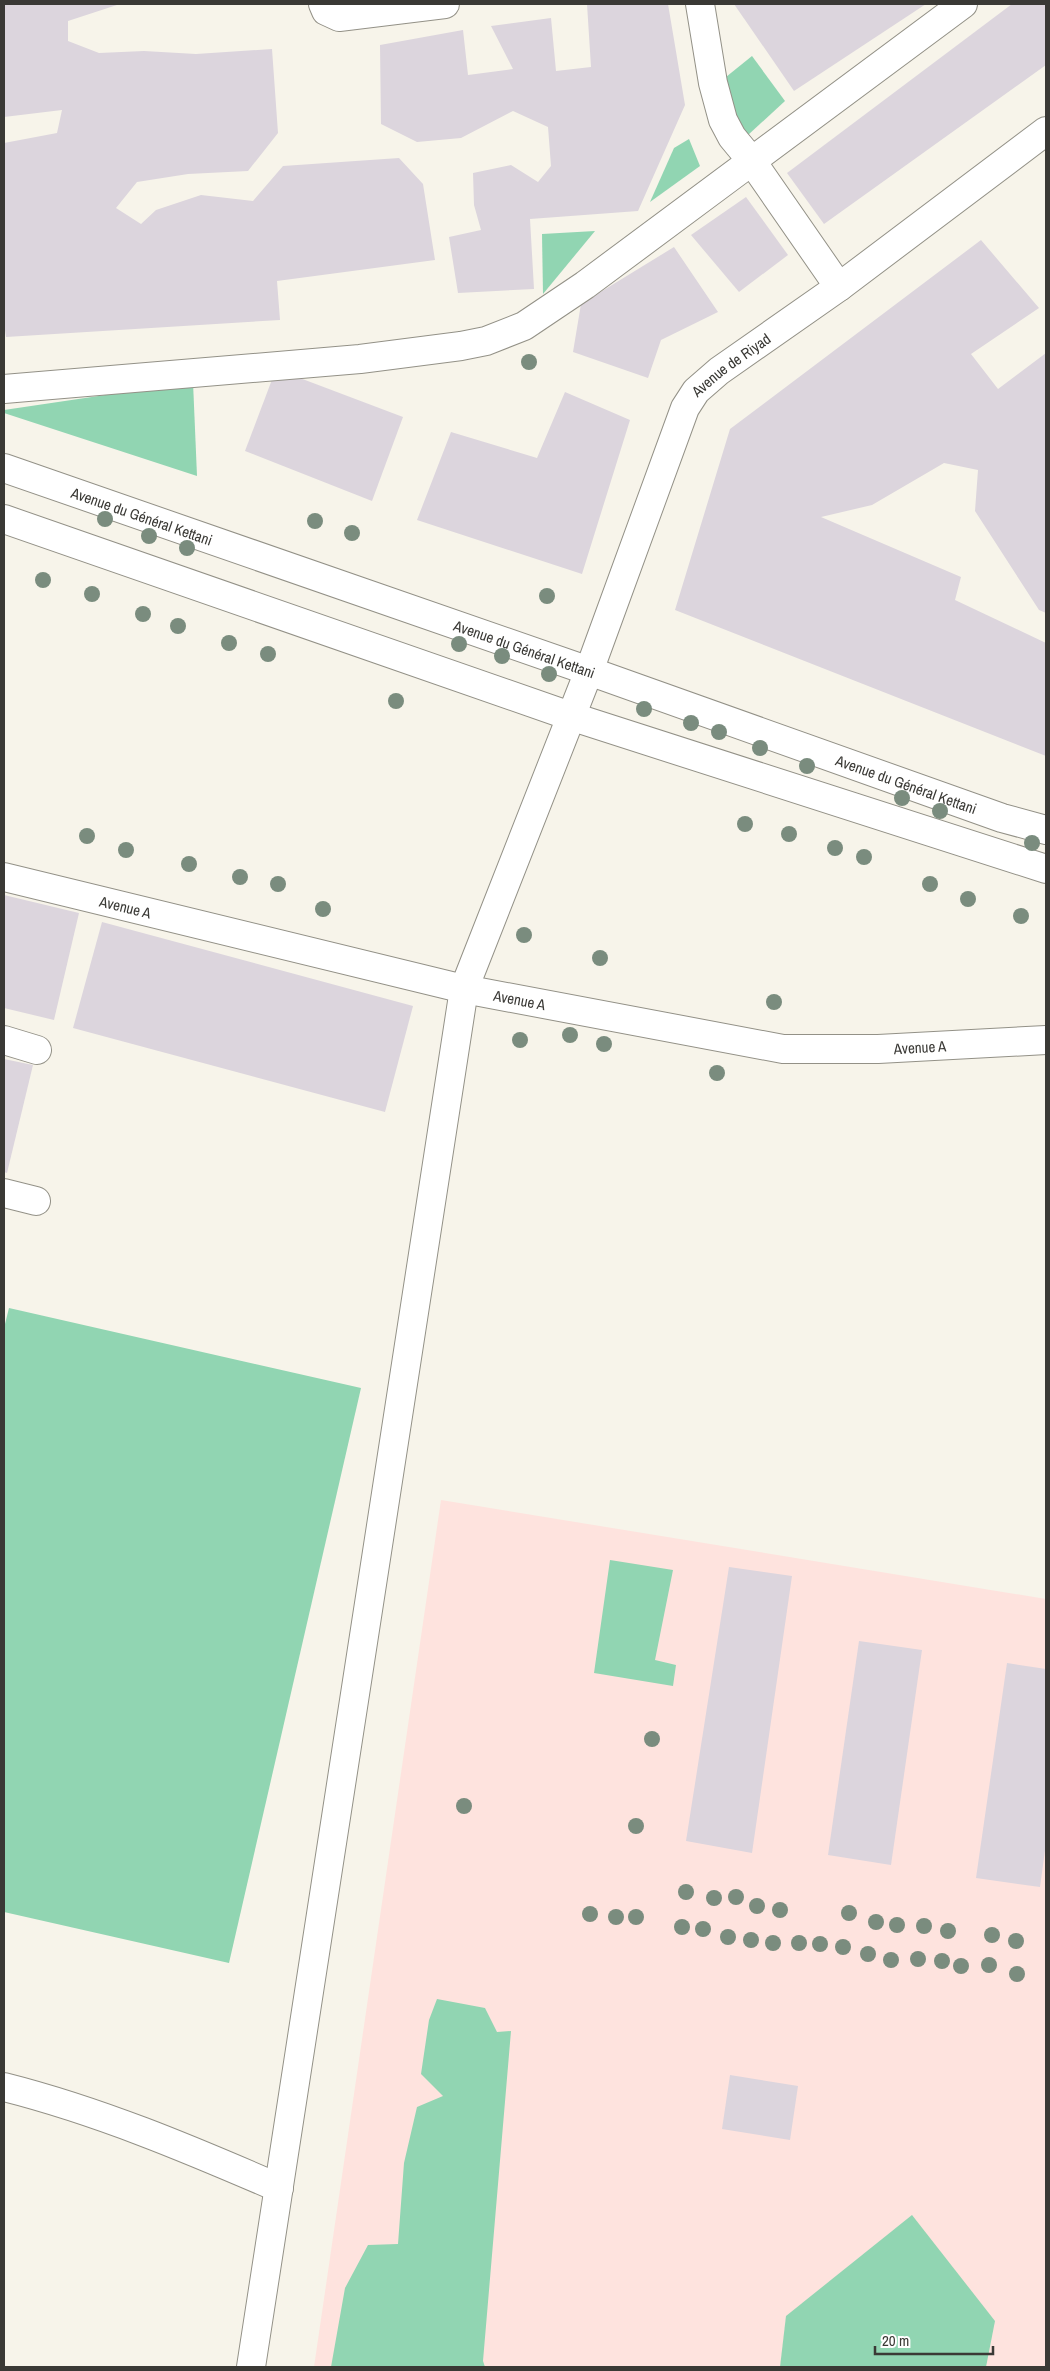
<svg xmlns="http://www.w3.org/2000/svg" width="1050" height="2371" viewBox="0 0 1050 2371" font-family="'Archivo Narrow',sans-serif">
<rect width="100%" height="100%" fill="#f7f4ea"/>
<polygon fill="#fee3de" points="441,1500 1046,1599 1046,2367 314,2367"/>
<g fill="#91d5b2">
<polygon points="752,56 785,101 748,135 729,106 726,77"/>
<polygon points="689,139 700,166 650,202 674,148"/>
<polygon points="595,231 543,294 542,234"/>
<polygon points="193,382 197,476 4,413 4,410"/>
<polygon points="9,1308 361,1388 229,1963 4,1912 4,1328"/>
<polygon points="610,1560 673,1570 655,1660 676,1665 673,1686 594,1673"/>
<polygon points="437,1999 485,2008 497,2032 511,2031 483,2361 485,2367 331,2367 345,2288 368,2245 398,2244 404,2163 417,2107 443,2096 421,2074 429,2020"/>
<polygon points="912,2215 995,2321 986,2367 780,2367 786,2316"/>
</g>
<g fill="#dcd5dd">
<polygon points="4,4 120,4 68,21 68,41 99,53 144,51 196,54 272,49 278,133 248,171 188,174 137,182 116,208 141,224 156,210 201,195 253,201 283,166 399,158 423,184 435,260 277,281 280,320 6,337 4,324 4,143 57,133 62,110 4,117"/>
<polygon points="587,4 668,4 685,105 638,211 530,219 534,289 458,293 449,237 481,230 474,205 473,173 511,165 538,182 551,166 548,127 513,111 461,138 417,142 381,124 380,45 463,30 468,75 513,69 491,26 551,18 556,71 591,67"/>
<polygon points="734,4 926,4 794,91"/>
<polygon points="1012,4 1046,4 1046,65 824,224 787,173"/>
<polygon points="746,197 788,255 739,292 691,235"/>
<polygon points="981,240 1039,308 971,354 998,389 1046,353 1046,613 1039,610 975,511 978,470 944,463 872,505 821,517 961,577 955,600 1046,643 1046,756 675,610 730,429"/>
<polygon points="674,247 718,312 661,340 648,378 573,352 581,304"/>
<polygon points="276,369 403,417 372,501 245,451"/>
<polygon points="565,392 630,420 582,574 417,520 451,432 537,458"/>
<polygon points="4,895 79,913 54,1020 4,1008"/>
<polygon points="102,922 413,1006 385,1112 73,1028"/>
<polygon points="4,1059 33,1065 7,1173 4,1172"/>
<polygon points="729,1567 792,1576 752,1853 686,1841"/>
<polygon points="859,1641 922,1650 891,1865 828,1855"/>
<polygon points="1007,1663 1046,1669 1046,1843 1040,1887 976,1878"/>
<polygon points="730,2075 798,2086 790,2140 722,2129"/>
</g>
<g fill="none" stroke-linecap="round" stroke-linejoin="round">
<defs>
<g id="minor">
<polyline points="323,4 326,11 339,17 445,4"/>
<polyline points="700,4 713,83 723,120 732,137 751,160 839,287"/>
<polyline points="4,389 360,359 461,346 486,341 524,326 585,285 963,4"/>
<path id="s1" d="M4,468l585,203 413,147 44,12"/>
<polyline points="4,519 570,716 1046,869"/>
<path id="s2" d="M4,877l460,112 319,60h95l168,-9"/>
<polyline points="4,1040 37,1050"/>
<polyline points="4,1193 36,1201"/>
<path d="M4,2087c95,24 185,62 275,101"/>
<path id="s3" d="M251,2367l213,-1378 125,-318 96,-263 11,-17 23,-20 120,-84 207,-156"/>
</g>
</defs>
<use href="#minor" stroke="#939187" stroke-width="30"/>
<use href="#minor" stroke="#fff" stroke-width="28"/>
</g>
<g fill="#7a8c7e">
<circle cx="529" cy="362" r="8"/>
<circle cx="105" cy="519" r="8"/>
<circle cx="315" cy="521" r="8"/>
<circle cx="352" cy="533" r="8"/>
<circle cx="149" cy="536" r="8"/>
<circle cx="187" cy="548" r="8"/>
<circle cx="43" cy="580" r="8"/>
<circle cx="92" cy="594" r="8"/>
<circle cx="547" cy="596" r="8"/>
<circle cx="143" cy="614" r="8"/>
<circle cx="178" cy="626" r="8"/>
<circle cx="229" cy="643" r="8"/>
<circle cx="459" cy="644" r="8"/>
<circle cx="268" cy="654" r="8"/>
<circle cx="502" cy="656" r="8"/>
<circle cx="549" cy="674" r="8"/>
<circle cx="396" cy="701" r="8"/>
<circle cx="644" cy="709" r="8"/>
<circle cx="691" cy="723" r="8"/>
<circle cx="719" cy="732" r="8"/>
<circle cx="760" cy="748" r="8"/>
<circle cx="807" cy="766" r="8"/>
<circle cx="902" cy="798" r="8"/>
<circle cx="940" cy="811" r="8"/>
<circle cx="745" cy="824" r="8"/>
<circle cx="789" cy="834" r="8"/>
<circle cx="87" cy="836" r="8"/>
<circle cx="1032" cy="843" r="8"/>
<circle cx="835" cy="848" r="8"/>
<circle cx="126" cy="850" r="8"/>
<circle cx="864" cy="857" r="8"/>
<circle cx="189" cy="864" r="8"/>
<circle cx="240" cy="877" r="8"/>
<circle cx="278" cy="884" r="8"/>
<circle cx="930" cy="884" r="8"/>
<circle cx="968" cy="899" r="8"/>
<circle cx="323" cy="909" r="8"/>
<circle cx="1021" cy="916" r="8"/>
<circle cx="524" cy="935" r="8"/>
<circle cx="600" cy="958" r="8"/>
<circle cx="774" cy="1002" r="8"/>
<circle cx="570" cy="1035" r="8"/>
<circle cx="520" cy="1040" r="8"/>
<circle cx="604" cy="1044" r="8"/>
<circle cx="717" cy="1073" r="8"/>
<circle cx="652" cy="1739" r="8"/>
<circle cx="464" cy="1806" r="8"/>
<circle cx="636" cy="1826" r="8"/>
<circle cx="686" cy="1892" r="8"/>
<circle cx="736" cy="1897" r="8"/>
<circle cx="714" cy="1898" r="8"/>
<circle cx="757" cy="1906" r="8"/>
<circle cx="780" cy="1910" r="8"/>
<circle cx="849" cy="1913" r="8"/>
<circle cx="590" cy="1914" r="8"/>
<circle cx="616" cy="1917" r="8"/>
<circle cx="636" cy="1917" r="8"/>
<circle cx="876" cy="1922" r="8"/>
<circle cx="897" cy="1925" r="8"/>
<circle cx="924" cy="1926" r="8"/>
<circle cx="682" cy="1927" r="8"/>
<circle cx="703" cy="1929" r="8"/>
<circle cx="948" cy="1931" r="8"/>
<circle cx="992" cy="1935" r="8"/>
<circle cx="728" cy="1937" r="8"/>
<circle cx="751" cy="1940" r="8"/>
<circle cx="1016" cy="1941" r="8"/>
<circle cx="773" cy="1943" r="8"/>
<circle cx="799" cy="1943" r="8"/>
<circle cx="820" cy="1944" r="8"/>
<circle cx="843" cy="1947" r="8"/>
<circle cx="868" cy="1954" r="8"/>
<circle cx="918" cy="1959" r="8"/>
<circle cx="891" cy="1960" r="8"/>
<circle cx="942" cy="1961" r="8"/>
<circle cx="989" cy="1965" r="8"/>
<circle cx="961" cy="1966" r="8"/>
<circle cx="1017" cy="1974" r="8"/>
</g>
<g text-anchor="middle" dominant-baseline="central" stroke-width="5" stroke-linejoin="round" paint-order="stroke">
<g font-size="15" fill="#3a3935" stroke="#fff">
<text stroke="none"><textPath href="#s3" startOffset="2080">Avenue de Riyad</textPath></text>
<text stroke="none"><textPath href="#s1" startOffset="146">Avenue du Général Kettani</textPath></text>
<text stroke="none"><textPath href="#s1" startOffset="551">Avenue du Général Kettani</textPath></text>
<text stroke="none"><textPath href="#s1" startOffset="956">Avenue du Général Kettani</textPath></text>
<text stroke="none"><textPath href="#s2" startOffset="125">Avenue A</textPath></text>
<text stroke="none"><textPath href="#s2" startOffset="530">Avenue A</textPath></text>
<text stroke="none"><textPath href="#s2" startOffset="935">Avenue A</textPath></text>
</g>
</g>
<rect width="1050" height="2371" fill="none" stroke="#3a3935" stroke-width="10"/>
<path d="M875 2346v8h118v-8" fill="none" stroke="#3a3935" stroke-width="2.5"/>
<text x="882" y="2346" font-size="15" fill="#3a3935" stroke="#ffffff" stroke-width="4" paint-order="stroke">20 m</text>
</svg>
